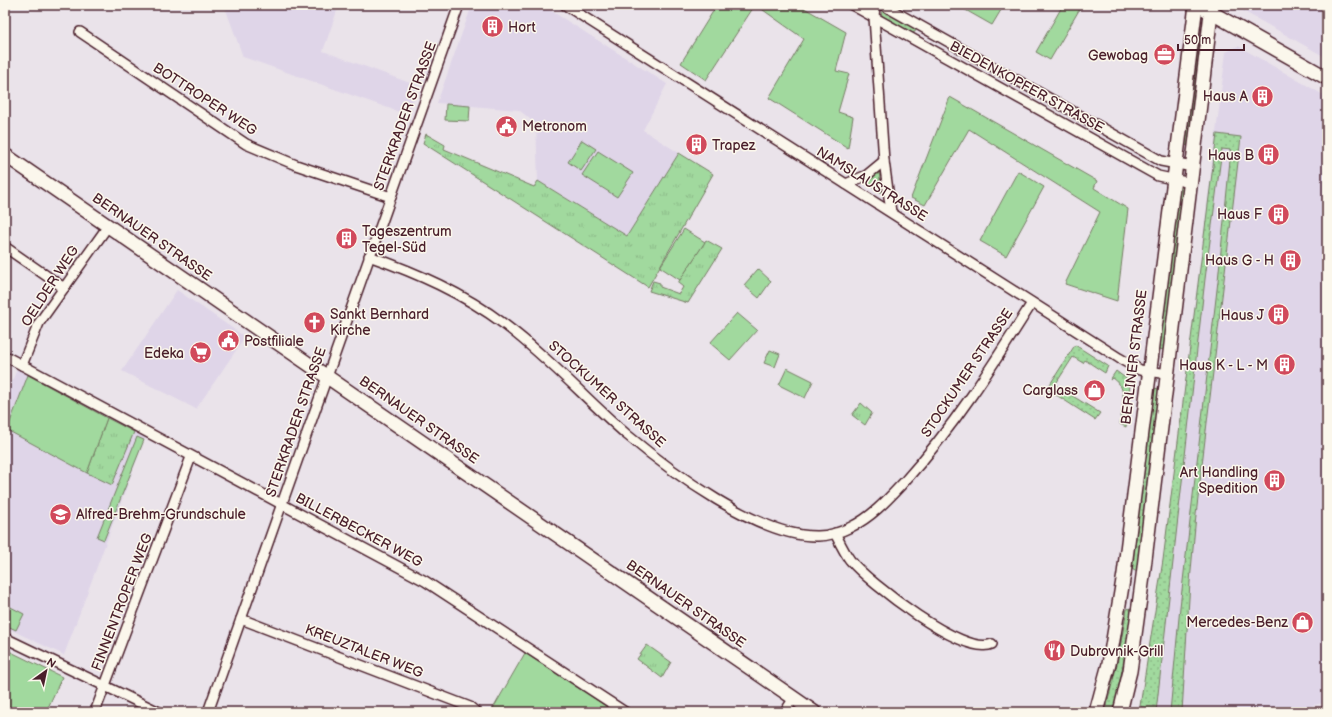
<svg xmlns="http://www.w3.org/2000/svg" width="1332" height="717" viewBox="0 0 1332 717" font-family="'Balsamiq Sans',sans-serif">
<defs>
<pattern id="grass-dots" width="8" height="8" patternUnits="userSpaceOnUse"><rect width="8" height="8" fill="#a1d99e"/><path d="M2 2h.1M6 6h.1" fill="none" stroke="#8cba88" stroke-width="1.8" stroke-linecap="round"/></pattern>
<pattern id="park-tufts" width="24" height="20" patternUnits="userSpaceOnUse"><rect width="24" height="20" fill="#a1d99e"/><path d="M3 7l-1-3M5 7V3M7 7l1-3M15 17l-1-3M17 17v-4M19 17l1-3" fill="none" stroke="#8cba88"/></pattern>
</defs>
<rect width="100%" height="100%" fill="#eae3ea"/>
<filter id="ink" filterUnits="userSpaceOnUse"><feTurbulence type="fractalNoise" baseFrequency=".025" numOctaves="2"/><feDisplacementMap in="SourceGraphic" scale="8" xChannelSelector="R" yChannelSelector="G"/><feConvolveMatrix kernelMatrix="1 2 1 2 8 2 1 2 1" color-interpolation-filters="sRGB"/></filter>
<g filter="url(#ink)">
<g fill="#dfd5e8">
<polygon points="222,5 339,5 323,51 418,86 408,115 243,57 225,7"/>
<polygon points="472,5 542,5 667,84 643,130 679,153 627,236 538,181 536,124 519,110 437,103"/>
<polygon points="1240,5 1327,5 1327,58 1243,11"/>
<polygon points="1238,46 1327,97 1327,702 1286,712 1147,712 1147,708 1140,706 1163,560 1226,52"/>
<polygon points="177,290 245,337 196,409 122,371"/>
<polygon points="17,369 28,375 7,430 87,473 107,418 145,438 64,655 5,627 5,399"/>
</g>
<g fill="url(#grass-dots)" stroke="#767c64">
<polygon points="883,10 886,10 916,27 915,32 910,33 883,17 881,13"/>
<polygon points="1198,35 1201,37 1191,146 1184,145"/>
<polygon points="1217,134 1241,137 1196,515 1190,582 1182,712 1170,712 1180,607 1218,281 1231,150 1222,149 1205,279 1156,712 1147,712 1147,708 1140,706 1163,560"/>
<polygon points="879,172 882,193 864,182"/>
<polygon points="1179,187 1184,188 1165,350 1159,349"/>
<polygon points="1075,345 1108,366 1105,373 1085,360 1083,363 1073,357 1055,385 1100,413 1095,420 1047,389"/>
<path d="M1116,371l12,9 2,4 -4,43 -6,-3c2,-17 9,-35 -7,-46l-3,2z"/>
<polygon points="1154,388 1159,389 1138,570 1135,571 1132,569"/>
<polygon points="1131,608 1133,612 1114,712 1105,712 1117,664 1127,609"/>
</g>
<g fill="url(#park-tufts)" stroke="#767c64">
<polygon points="426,134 445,145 444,149 534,187 538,181 627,236 679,153 713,174 648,287 423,143"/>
<polygon points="706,240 722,249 688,303 649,291 653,281 660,283 660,287 679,294 683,287 678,283"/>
<polygon points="861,403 872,413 865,425 852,415"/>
<polygon points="107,418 134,432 112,485 87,473"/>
<polygon points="647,645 671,662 662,678 637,659"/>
</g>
<g fill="#a1d99e" stroke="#767c64">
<polygon points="717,5 755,5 706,80 681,63"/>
<polygon points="756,5 799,5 846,32 836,71 849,74 838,112 853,117 848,148 769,98 804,39"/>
<polygon points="964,5 1004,5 992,25 962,8"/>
<polygon points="1063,5 1082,5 1050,60 1036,52"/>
<polygon points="950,97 1097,181 1094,188 1128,209 1117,301 1065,284 1100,212 969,129 925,205 911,198"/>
<polygon points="446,104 470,106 469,121 445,120"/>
<polygon points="582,140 596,149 581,171 568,162"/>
<polygon points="598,151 633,173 617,197 582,175"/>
<polygon points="1018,171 1044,187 1006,256 980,241"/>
<polygon points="684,229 705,242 680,280 660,267"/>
<polygon points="758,269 771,281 759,298 744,285"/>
<polygon points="737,313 757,330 730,360 710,343"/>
<polygon points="770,350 780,354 775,367 764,363"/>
<polygon points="787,368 813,381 805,398 779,385"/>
<polygon points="28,375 107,418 87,473 7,430"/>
<polygon points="137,437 144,440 104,540 97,537"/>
<polygon points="5,604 24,614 16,630 5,625"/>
<polygon points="5,649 62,677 46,712 5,712"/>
<polygon points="525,653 606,706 608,712 491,712"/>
</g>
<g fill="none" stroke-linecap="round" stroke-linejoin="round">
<defs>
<g id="street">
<polyline points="565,5 1119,358 1140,370 1169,374"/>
<polyline points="852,5 1158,176 1191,183"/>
<polyline points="875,5 874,17 884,161 891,212"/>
<polyline points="883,5 1161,161 1193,167"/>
<polyline points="80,32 246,144 296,165 391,197"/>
<polyline points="846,184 867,175 884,161"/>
<polyline points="5,247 64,288"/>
<path d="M369,256c48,17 94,37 135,68 44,33 81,74 122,110 43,36 134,104 192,102 12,0 23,-4 33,-9 21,-10 37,-28 53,-45 49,-54 89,-117 128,-179"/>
<polyline points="5,356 425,581 625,712"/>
<polyline points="22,365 39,323 108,226"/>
<path d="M835,533c5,10 9,19 15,27 19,23 114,97 142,84"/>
<polyline points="241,619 470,707 476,712"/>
<polyline points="5,638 159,712"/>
<polyline points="95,712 191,457"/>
<polyline points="208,712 459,5"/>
<polyline points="785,712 794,698"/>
</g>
<g id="secondary">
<polyline points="1205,9 1327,78"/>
<polyline points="5,155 814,712"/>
<polyline points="1096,712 1109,664 1124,574 1196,5"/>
<polyline points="1120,712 1130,671 1143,576 1212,5"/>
</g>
</defs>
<use href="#street" stroke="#4a1f2b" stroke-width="12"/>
<use href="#secondary" stroke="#4a1f2b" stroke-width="16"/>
<use href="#street" stroke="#fbf7ec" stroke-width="9"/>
<use href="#secondary" stroke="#fbf7ec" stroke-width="13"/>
</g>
</g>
<defs>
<symbol id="building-disc" viewBox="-11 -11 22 22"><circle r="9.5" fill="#d1495b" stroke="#fbf7ec"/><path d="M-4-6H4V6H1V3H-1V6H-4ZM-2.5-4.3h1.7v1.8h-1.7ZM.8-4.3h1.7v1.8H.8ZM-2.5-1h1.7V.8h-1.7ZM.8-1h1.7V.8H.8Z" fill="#fff"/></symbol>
<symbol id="office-disc" viewBox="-11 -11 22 22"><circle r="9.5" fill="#d1495b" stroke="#fbf7ec"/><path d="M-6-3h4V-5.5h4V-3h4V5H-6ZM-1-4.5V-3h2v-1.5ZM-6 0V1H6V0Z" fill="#fff"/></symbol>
<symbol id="civic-disc" viewBox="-11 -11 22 22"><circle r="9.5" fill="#d1495b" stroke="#fbf7ec"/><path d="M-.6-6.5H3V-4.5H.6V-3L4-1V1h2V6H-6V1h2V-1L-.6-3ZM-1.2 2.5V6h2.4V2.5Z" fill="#fff"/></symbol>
<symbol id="church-disc" viewBox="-11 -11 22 22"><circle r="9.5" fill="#d1495b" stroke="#fbf7ec"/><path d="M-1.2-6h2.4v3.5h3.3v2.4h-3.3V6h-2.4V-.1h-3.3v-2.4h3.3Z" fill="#fff"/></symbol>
<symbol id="supermarket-disc" viewBox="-11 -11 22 22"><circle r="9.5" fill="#d1495b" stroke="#fbf7ec"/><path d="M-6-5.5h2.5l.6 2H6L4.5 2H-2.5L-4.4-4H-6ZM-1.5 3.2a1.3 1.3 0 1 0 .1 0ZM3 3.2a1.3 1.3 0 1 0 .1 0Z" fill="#fff"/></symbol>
<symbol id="shop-disc" viewBox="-11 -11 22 22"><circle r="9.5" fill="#d1495b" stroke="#fbf7ec"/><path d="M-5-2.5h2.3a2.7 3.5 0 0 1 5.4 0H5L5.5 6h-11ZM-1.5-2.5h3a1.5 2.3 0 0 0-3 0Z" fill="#fff"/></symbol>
<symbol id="school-disc" viewBox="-11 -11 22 22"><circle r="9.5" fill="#d1495b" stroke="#fbf7ec"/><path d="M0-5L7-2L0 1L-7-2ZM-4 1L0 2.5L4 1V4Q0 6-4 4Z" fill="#fff"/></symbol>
<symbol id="restaurant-disc" viewBox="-11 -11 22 22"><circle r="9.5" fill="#d1495b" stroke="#fbf7ec"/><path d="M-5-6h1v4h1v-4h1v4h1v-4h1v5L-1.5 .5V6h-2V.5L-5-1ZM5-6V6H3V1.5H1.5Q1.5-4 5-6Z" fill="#fff"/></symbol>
</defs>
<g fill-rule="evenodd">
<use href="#building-disc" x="480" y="14" width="25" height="25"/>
<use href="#office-disc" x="1152" y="42" width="25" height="25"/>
<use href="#building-disc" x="1250" y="84" width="25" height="25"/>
<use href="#civic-disc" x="494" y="114" width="25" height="25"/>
<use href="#building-disc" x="684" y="132" width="25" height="25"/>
<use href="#building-disc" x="1256" y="142" width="25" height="25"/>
<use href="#building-disc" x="1266" y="202" width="25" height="25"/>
<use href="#building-disc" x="334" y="226" width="25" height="25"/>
<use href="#building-disc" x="1278" y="248" width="25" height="25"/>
<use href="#building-disc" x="1266" y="302" width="25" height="25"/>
<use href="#church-disc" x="302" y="310" width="25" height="25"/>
<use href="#civic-disc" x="216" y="328" width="25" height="25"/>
<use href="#supermarket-disc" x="188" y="340" width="25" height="25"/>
<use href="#building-disc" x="1272" y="352" width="25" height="25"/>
<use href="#shop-disc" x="1082" y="378" width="25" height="25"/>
<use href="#building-disc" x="1262" y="468" width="25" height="25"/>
<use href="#school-disc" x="48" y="502" width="25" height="25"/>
<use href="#shop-disc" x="1290" y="610" width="25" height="25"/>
<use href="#restaurant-disc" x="1042" y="638" width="25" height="25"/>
</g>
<g text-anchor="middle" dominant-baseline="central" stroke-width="3" stroke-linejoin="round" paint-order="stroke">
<g font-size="14" fill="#4a1f2b" stroke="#fbf7ec" text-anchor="end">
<text x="508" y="27" text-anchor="start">Hort</text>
<text x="1148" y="55">Gewobag</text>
<text x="1248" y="96">Haus A</text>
<text x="522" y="126" text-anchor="start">Metronom</text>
<text x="712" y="145" text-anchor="start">Trapez</text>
<text x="1254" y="155">Haus B</text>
<text x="1262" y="214">Haus F</text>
<text x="362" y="231" text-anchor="start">Tageszentrum<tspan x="362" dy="16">Tegel-Süd</tspan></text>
<text x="1274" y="260">Haus G - H</text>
<text x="330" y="314" text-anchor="start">Sankt Bernhard<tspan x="330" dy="16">Kirche</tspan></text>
<text x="1264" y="315">Haus J</text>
<text x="244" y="341" text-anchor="start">Postfiliale</text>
<text x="184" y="353">Edeka</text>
<text x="1268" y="365">Haus K - L - M</text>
<text x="1078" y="390">Carglass</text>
<text x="1258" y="472">Art Handling<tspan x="1258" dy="16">Spedition</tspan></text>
<text x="76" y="514" text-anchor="start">Alfred-Brehm-Grundschule</text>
<text x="1288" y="622">Mercedes-Benz</text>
<text x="1070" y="651" text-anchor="start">Dubrovnik-Grill</text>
</g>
<g font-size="14" fill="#4a1f2b" stroke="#fbf7ec">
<text transform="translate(1027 87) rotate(29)">BIEDENKOPFER STRASSE</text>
<text transform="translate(205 99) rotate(33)">BOTTROPER WEG</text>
<text transform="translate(405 116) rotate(-70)">STERKRADER STRASSE</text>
<text transform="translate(872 184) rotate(32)">NAMSLAUSTRASSE</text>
<text transform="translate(152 237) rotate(35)">BERNAUER STRASSE</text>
<text transform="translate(50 286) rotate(-57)">OELDER WEG</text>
<text transform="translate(1134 357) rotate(-83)">BERLINER STRASSE</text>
<text transform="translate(967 373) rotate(-56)">STOCKUMER STRASSE</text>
<text transform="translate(607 394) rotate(42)">STOCKUMER STRASSE</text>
<text transform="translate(419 420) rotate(35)">BERNAUER STRASSE</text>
<text transform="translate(296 422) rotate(-71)">STERKRADER STRASSE</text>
<text transform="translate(359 530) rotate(28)">BILLERBECKER WEG</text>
<text transform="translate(122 602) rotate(-69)">FINNENTROPER WEG</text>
<text transform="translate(686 604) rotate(35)">BERNAUER STRASSE</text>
<text transform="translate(364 651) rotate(21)">KREUZTALER WEG</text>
</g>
</g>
<rect width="1332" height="717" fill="none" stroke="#fbf7ec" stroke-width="20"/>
<rect x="10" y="10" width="1312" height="697" fill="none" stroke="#4a1f2b" stroke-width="1.5" filter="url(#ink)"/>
<g transform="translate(46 671) rotate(33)" stroke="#fbf7ec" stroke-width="3" paint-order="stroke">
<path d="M0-3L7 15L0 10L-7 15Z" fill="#4a1f2b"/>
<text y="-6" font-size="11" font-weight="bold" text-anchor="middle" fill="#4a1f2b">N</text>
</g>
<path d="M1178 44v6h66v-6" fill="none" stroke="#4a1f2b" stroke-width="2"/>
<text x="1184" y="44" font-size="12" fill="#4a1f2b" stroke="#fbf7ec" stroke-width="3" paint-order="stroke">50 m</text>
</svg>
